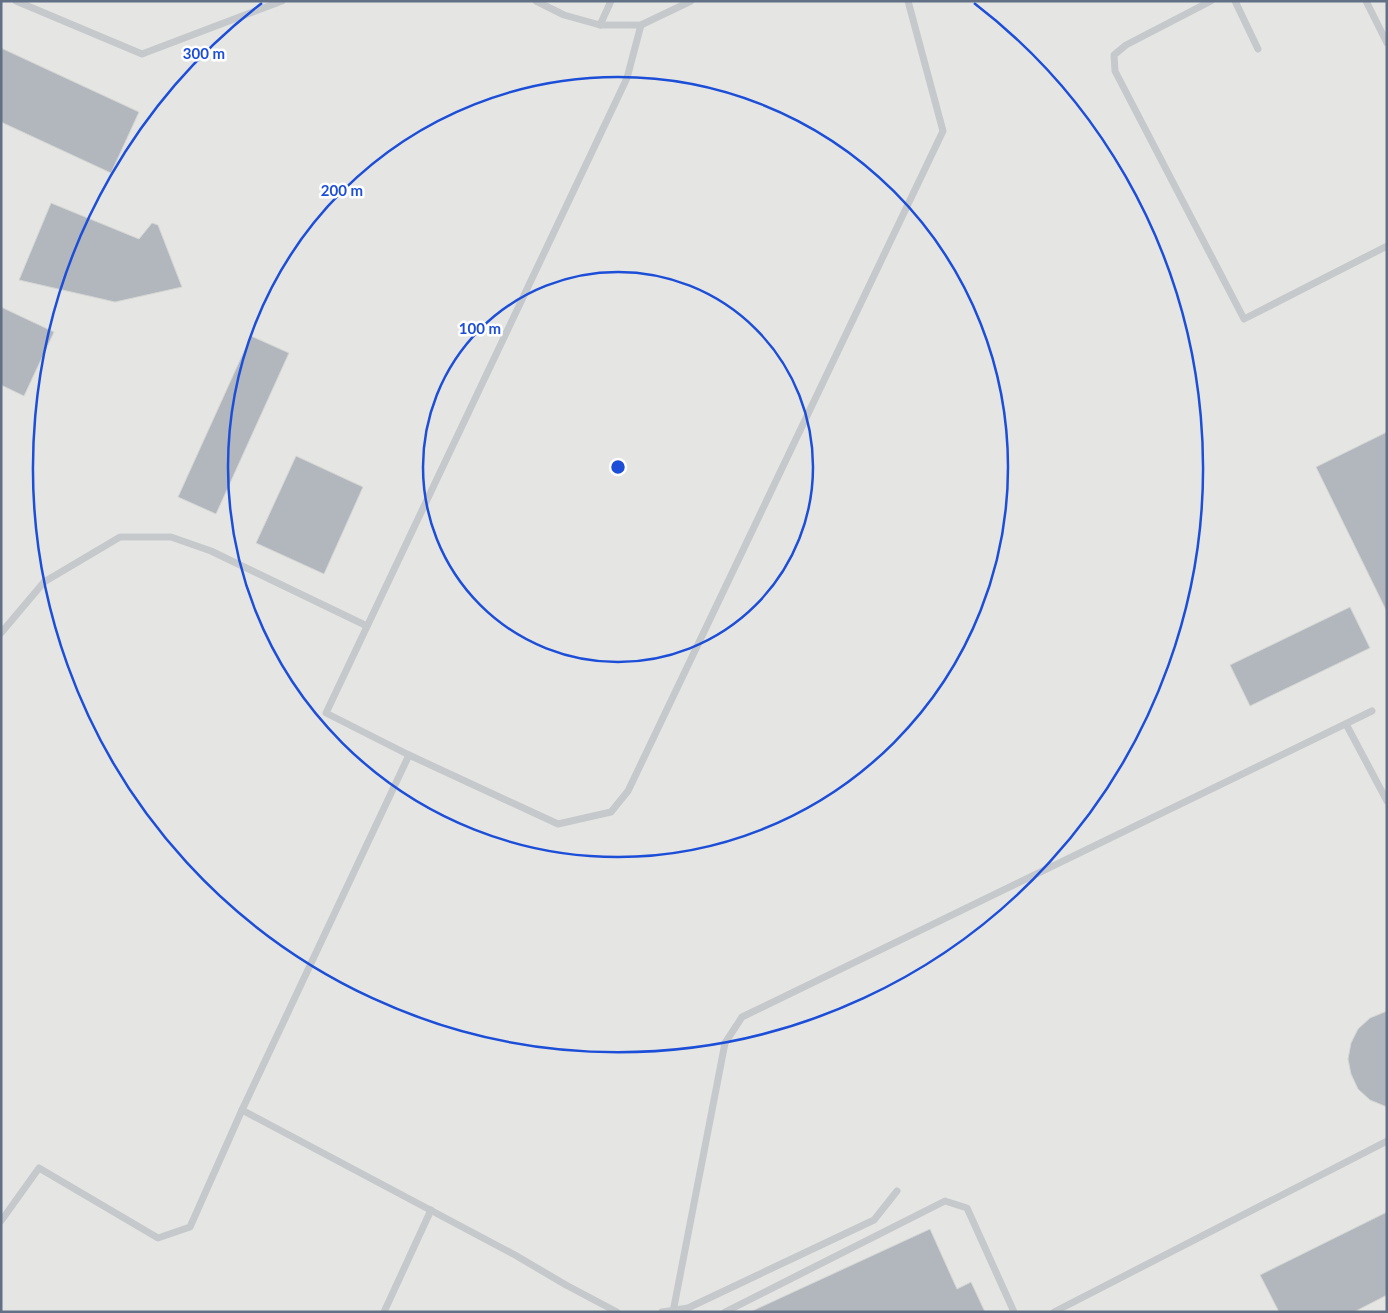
<svg xmlns="http://www.w3.org/2000/svg" width="1388" height="1313" viewBox="0 0 1388 1313" font-family="Lato,sans-serif">
<rect width="100%" height="100%" fill="#f4f5f0"/>
<rect fill="#e5e6e4" x="1" y="1" width="1386" height="1311"/>
<g fill="#b1b7bd" stroke="#d5d6d3">
<polygon points="1,48 139,112 111,173 1,122"/>
<polygon points="51,203 139,239 152,223 158,225 182,287 115,302 19,280"/>
<polygon points="1,307 54,332 24,396 1,385"/>
<polygon points="251,336 289,353 216,514 178,497"/>
<polygon points="1387,432 1387,612 1316,467"/>
<polygon points="296,456 363,487 324,574 256,543"/>
<polygon points="1350,607 1370,648 1250,706 1230,665"/>
<polygon points="1387,1011 1387,1107 1370,1100 1358,1089 1351,1074 1348,1059 1351,1043 1358,1029 1370,1018"/>
<polygon points="1387,1212 1387,1295 1354,1312 1279,1312 1260,1275"/>
<polygon points="930,1229 957,1289 971,1282 985,1312 750,1312"/>
</g>
<g fill="none" stroke-linecap="round" stroke-linejoin="round">
<g stroke="#c6c9cc" stroke-width="7">
<polyline points="16,1 142,54 282,1"/>
<polyline points="536,1 564,15 600,25 641,25 691,1"/>
<polyline points="1211,1 1126,45 1114,55 1115,71 1244,319 1387,246"/>
<polyline points="1235,1 1258,49"/>
<polyline points="1366,1 1387,43"/>
<polyline points="600,25 611,1"/>
<polyline points="641,25 627,78 326,713 409,755 558,824 611,812 628,791 943,131 908,1"/>
<polyline points="1,633 44,582 120,537 171,537 211,551 367,626"/>
<polyline points="1346,724 1387,801"/>
<polyline points="242,1110 515,1255 566,1285 617,1312"/>
<polyline points="1,1221 39,1168 158,1238 190,1227 242,1110 409,755"/>
<polyline points="384,1312 431,1210"/>
<polyline points="662,1312 688,1308 874,1220 897,1191"/>
<polyline points="673,1312 725,1043 742,1017 1372,711"/>
<polyline points="725,1312 945,1201 967,1208 1014,1312"/>
<polyline points="1054,1312 1387,1141"/>
</g>
</g>
<g fill="none" stroke="#1d4ed8" stroke-width="2.5">
<circle cx="618" cy="467" r="195"/>
<circle cx="618" cy="467" r="390"/>
<path d="M974 3A585 585 0 1 1 262 3"/>
</g>
<circle cx="618" cy="467" r="8" fill="#1d4ed8" stroke="#fff" stroke-width="2.5"/>
<g font-size="15" text-anchor="middle" font-weight="bold" fill="#1d4ed8" stroke="#fff" stroke-width="5" stroke-linejoin="round" paint-order="stroke">
<text x="204" y="59">300 m</text>
<text x="342" y="196">200 m</text>
<text x="480" y="334">100 m</text>
</g>
<rect width="1388" height="1313" fill="none" stroke="#617084" stroke-width="5"/>
</svg>
